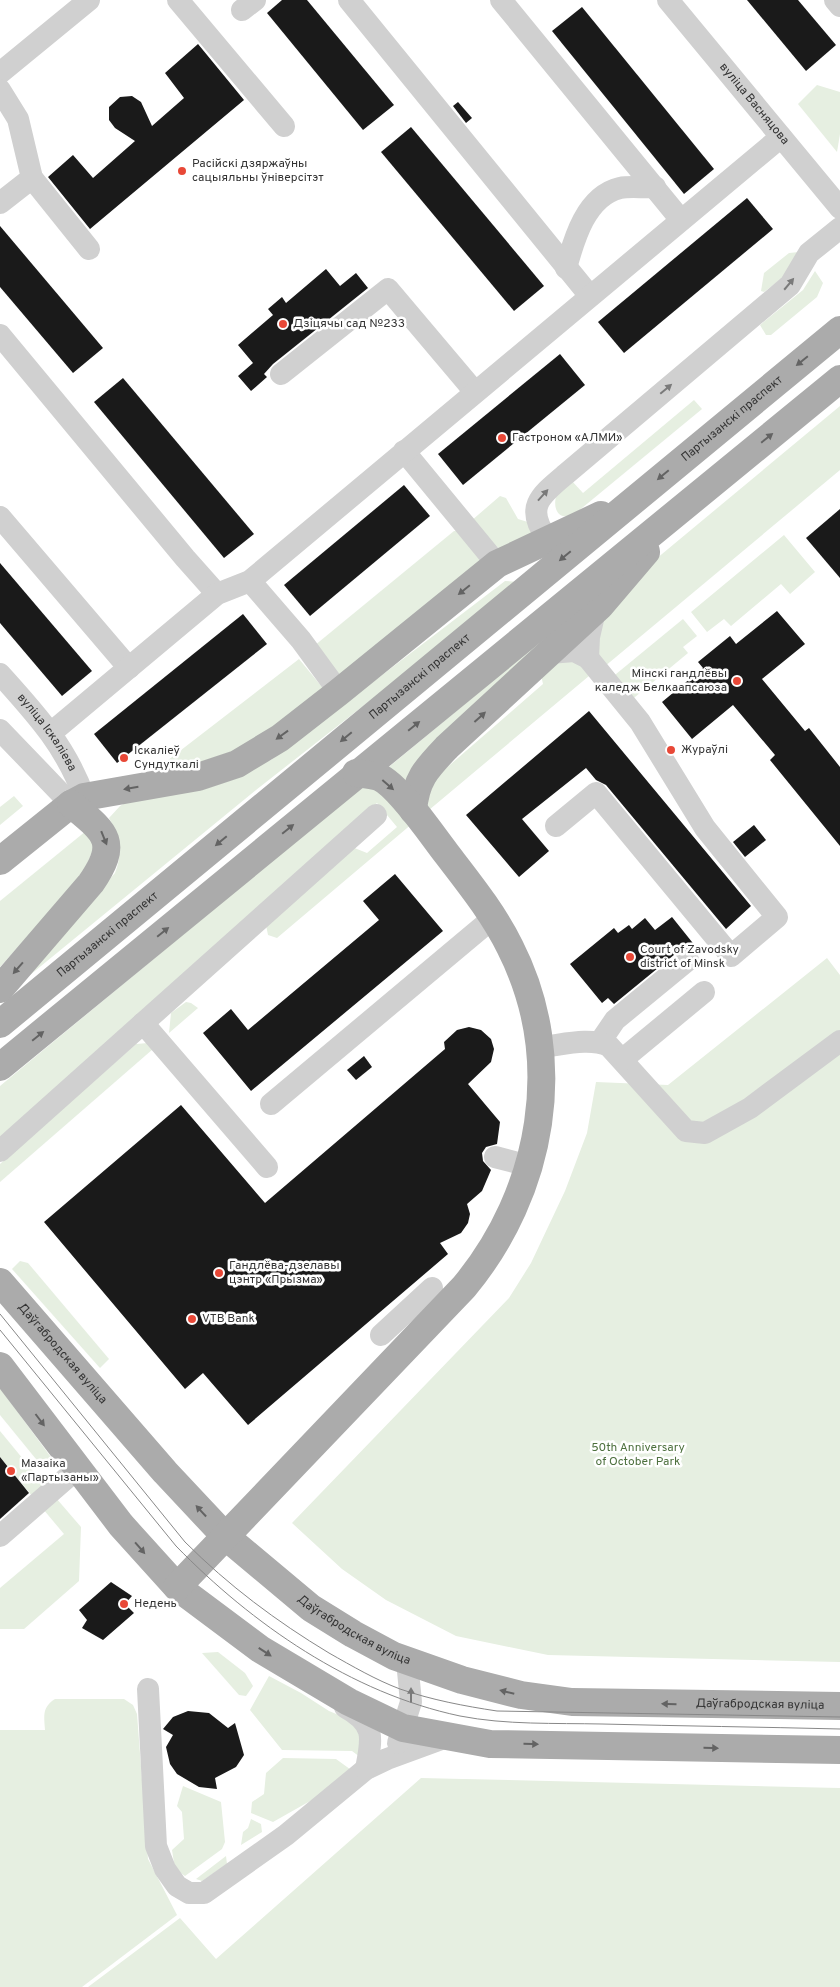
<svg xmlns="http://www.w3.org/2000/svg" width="840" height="1987" viewBox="0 0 840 1987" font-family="Overpass,sans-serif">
<rect width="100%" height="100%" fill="#fff"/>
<g fill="#e6efe1">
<polygon points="817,85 840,92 840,134 837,152 798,104"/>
<polygon points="799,252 785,276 764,292 761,291 764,273 789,253"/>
<polygon points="815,271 823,283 817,297 771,335 766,335 760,325 803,290"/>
<path d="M694,400l8,9 -120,99c-4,3 -9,7 -13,8 -14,3 -16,-13 -12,-22 2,-6 9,-10 14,-14l12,13z"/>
<polygon points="840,406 840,470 604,667 596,651 599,628 622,596 656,559"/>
<polygon points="500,496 506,498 518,519 531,523 535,538 503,550 490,544 471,521"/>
<polygon points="454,531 460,531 481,555 481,564 342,682 314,646"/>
<polygon points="784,535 815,572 790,594 781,584 731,626 724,619 707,632 691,612"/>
<path d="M505,581l16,1 -265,208 -226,185v-4l85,-98c8,-21 5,-35 -6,-55l11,-12 15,-9 136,-37z"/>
<polygon points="571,616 406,791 384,771"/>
<polygon points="683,619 697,636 683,647 688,653 629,702 610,679"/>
<polygon points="299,659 327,693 231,758 150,774"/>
<polygon points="578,659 589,676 429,810 425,793 428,784 543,684 541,675 561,660"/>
<polygon points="373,782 413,823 277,938 268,935 266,925 352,847 367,853 397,827 377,803 0,1139 0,1086 359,789"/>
<polygon points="14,796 23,806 0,825 0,807"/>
<polygon points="86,831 95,845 82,876 0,967 0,901"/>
<polygon points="827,958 840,975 840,1662 548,1655 456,1636 386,1600 342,1569 292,1523 509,1298 531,1263 565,1191 587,1133 596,1082 668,1085"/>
<polygon points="186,1002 191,1003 198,1008 169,1033 171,1013"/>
<polygon points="148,1043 153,1049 0,1182 0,1164 136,1044"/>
<polygon points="20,1261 28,1263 109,1359 100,1368 12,1269"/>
<polygon points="0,1388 53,1460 45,1466 40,1464 0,1415"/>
<polygon points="0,1431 46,1487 33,1497 0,1457"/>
<polygon points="56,1498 81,1527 79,1581 24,1629 0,1629 0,1588 64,1534 43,1509"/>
<polygon points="218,1652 245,1673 253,1686 246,1696 239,1695 202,1653"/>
<polygon points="269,1676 301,1693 329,1711 351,1720 359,1727 364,1760 352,1751 282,1750 250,1710"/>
<path d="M55,1699h69l9,6 4,9 11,145 29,56 -95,72h-82v-257h45c-1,-14 -3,-23 10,-31z"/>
<polygon points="283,1758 336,1759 354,1772 342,1783 273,1822 251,1813 252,1802 264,1794 266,1773"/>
<polygon points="421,1778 840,1788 840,1987 88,1987 180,1918 216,1959"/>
<polygon points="183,1786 221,1802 225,1842 222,1849 185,1876 175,1869 172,1850 184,1839 182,1812 177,1806"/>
<polygon points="251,1819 261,1824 262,1832 241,1845 243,1832 248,1828"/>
<polygon points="226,1856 227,1864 202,1881 196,1879"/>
</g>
<g fill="#1a1a1a">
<polygon points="282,0 307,0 394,105 363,130 267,13"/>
<polygon points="747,0 798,0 836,45 806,71"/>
<polygon points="582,7 714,169 684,194 552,31"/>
<polygon points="198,44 244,100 90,229 48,177 73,155 93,178 135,141 115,128 109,120 109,107 120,97 132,96 141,102 152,126 184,98 165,73"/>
<polygon points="458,102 472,118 466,123 453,106"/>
<polygon points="411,127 544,286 514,311 381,152"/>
<polygon points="747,198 773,229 624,353 598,322"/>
<polygon points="0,226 103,348 73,373 0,287"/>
<polygon points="326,269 340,286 356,273 368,288 273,364 264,374 267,377 251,391 238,376 253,363 238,345 273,315 268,309 282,297 286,303"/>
<polygon points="560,354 585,385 463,485 438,454"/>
<polygon points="123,378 254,534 224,558 94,402"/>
<polygon points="404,485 430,516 310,616 284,585"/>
<polygon points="840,509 840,578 806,538"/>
<polygon points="0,563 92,671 62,696 0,623"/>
<polygon points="777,611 805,644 762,679 805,731 809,728 840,767 840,846 770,760 775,755 733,705 692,739 662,702 703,668 698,662 730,636 736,644"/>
<polygon points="243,614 267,644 117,763 94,734"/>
<polygon points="589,711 751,906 726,929 606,785 596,780 586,768 522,819 549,851 519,877 466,815"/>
<polygon points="754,825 766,840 745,857 733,842"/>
<polygon points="395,874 443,931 251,1091 203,1033 231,1009 248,1030 379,920 363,901"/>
<polygon points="672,917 696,947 680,950 614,1004 608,998 602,1003 570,964 614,928 618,933 629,925 632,929 645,918 655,930"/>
<polygon points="469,1027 481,1030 491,1039 494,1049 491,1062 468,1084 500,1122 497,1144 486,1147 482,1153 483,1161 491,1170 482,1191 467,1204 470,1214 468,1223 461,1233 440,1243 448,1254 248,1425 203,1373 185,1389 44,1222 181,1105 265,1203 445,1049 444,1042 457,1030"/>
<polygon points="364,1056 372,1067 356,1080 347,1070"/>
<polygon points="0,1457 29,1493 0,1519"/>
<polygon points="111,1582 132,1596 125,1604 134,1613 103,1640 82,1628 87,1620 79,1610"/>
<polygon points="188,1711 209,1713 228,1728 235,1723 244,1755 236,1767 215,1778 217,1789 199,1787 177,1774 170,1764 166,1747 173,1735 163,1729 173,1717"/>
</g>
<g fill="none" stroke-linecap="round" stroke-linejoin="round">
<g stroke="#d0d0d0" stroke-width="22">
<polyline points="178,0 284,126"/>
<polyline points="349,0 590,296"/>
<polyline points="501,0 681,220"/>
<path id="s1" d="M668,0l172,208"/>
<polyline points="835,0 840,6"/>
<polyline points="242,10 255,0"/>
<polyline points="0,73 89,0"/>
<polyline points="0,90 18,119 32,178 0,203"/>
<polyline points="32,178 89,249"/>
<path d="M566,268c8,-29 20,-72 54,-80 10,-2 24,0 35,-1"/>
<polyline points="0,335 185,558 217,594"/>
<polyline points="281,374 388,289 475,392"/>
<polyline points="404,451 497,564"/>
<polyline points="0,517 129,668"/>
<path d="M547,538c-23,-31 -6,-43 19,-64l224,-189 19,-32 31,-25"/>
<polyline points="250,581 301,640 339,692"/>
<polyline points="550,653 574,651 588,658 640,722 705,828 777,917 731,956 596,793 556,826"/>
<polyline points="588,658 589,637 595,611"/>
<path id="s2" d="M0,674c35,39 66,72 84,123"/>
<polyline points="0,730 71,804"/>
<polyline points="52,732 217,594 250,581 781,137"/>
<polyline points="143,1023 267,1167"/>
<polyline points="600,1042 615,1020 688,960"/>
<path d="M541,1047c21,-2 48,-10 68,-1l77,85 19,2 45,-25 90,-67"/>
<polyline points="623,1059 704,992"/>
<polyline points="271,1104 493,918"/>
<polyline points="0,1151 376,815"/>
<polyline points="495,1157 529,1166"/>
<polyline points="381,1335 432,1288"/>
<polyline points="0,1536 77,1469"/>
<polyline points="148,1689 156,1846 165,1869 177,1886 189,1893 204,1893 286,1835 366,1769 387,1759 447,1737"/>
<path d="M345,1707c31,17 27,31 21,62"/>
<polyline points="398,1743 411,1702 407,1661"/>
</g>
<g stroke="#ababab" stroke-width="28">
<path d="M413,810c3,-31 13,-41 34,-63l153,-141 46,-54"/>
<polyline points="0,861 71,804 84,797 198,777 237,764 280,738 339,692 497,564 601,515"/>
<path d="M0,989l91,-106c29,-42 14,-51 -20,-79"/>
<path id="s3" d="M0,1024l840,-694"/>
<polyline points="0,1067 840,379"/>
<path id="s4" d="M0,1282l165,190 60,64 86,72 42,26 41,22 68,24 59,15 51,7 268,4"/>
<polyline points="0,1366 121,1525 177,1587 260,1649 349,1702 403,1728 490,1744 840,1750"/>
<path d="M177,1587l287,-300c79,-95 103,-228 46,-340 -16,-33 -41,-64 -64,-94 -14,-18 -47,-67 -67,-76 -7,-2 -16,-3 -23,-4"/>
</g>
<g stroke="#888" stroke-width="1">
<path d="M0,1314l185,228c44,44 91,79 144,111 23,13 47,27 71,36 32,11 64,17 97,22l343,6"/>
<path d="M0,1330l176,216c76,78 175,147 284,170 46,9 95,7 142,8 80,2 159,3 238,5"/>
</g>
</g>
<defs><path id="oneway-solid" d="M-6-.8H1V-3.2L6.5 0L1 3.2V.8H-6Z" transform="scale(1.25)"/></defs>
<g fill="#7a7a7a">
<use href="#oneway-solid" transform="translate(789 284) rotate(-50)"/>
<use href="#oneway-solid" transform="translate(666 389) rotate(-40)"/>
<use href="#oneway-solid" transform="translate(543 495) rotate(-48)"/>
<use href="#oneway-solid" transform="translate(411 1695) rotate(-90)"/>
</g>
<g fill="#636363">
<use href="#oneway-solid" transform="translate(802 361) rotate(141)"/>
<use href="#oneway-solid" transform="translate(767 438) rotate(-39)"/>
<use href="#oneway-solid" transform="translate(663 475) rotate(140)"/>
<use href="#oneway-solid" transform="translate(565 556) rotate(140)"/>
<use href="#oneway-solid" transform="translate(464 590) rotate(141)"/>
<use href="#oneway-solid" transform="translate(480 717) rotate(-42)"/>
<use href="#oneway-solid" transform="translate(414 726) rotate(-39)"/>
<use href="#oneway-solid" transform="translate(282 735) rotate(144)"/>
<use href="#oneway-solid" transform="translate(346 737) rotate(140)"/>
<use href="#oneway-solid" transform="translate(388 785) rotate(41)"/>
<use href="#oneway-solid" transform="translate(131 788) rotate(170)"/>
<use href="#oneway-solid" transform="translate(288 829) rotate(-39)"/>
<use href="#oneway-solid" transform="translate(104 838) rotate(68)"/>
<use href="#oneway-solid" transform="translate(221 841) rotate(140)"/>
<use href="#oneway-solid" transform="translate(163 932) rotate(-39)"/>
<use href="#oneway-solid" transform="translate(18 968) rotate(131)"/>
<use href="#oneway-solid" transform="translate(38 1036) rotate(-39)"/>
<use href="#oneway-solid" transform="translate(40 1420) rotate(53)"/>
<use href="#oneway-solid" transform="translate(201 1511) rotate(-133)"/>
<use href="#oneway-solid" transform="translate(140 1548) rotate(49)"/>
<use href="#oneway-solid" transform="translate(265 1652) rotate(33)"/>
<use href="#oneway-solid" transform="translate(507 1692) rotate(-166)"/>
<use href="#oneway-solid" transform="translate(669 1704) rotate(-179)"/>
<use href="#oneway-solid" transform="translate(531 1744) rotate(1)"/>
<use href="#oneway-solid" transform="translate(711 1748) rotate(1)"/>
</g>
<g fill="#e84837" stroke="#fff" stroke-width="2">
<circle cx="182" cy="171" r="5"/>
<circle cx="283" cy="324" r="5"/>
<circle cx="502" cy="438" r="5"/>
<circle cx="737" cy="681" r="5"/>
<circle cx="671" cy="750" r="5"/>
<circle cx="124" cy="758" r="5"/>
<circle cx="630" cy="957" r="5"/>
<circle cx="219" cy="1273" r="5"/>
<circle cx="192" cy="1319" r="5"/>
<circle cx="11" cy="1471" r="5"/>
<circle cx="124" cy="1604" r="5"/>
</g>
<g text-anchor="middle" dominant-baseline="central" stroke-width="5" stroke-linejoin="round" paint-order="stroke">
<g font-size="12" fill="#333" stroke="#fff">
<text stroke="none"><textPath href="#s1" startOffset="135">вуліца Васняцова</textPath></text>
<text stroke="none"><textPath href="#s3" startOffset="950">Партызанскі праспект</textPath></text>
<text stroke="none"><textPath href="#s3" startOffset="545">Партызанскі праспект</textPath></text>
<text stroke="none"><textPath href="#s2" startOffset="75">вуліца Іскаліева</textPath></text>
<text stroke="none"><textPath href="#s3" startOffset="140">Партызанскі праспект</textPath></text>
<text stroke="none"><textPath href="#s4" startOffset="95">Даўгабродская вуліца</textPath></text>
<text stroke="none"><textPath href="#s4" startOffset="500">Даўгабродская вуліца</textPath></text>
<text stroke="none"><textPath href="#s4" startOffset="920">Даўгабродская вуліца</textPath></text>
</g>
<g font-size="12" fill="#333" stroke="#fff" text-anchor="start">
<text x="192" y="164">Расійскі дзяржаўны<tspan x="192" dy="14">сацыяльны ўніверсітэт</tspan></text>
<text x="293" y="324">Дзіцячы сад №233</text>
<text x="512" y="438">Гастроном «АЛМИ»</text>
<text x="727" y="674" text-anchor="end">Мінскі гандлёвы<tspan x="727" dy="14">каледж Белкаапсаюза</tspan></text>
<text x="681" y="750">Жураўлі</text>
<text x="134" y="751">Іскаліеў<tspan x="134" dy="14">Сундуткалі</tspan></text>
<text x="640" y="950">Court of Zavodsky<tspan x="640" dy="14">district of Minsk</tspan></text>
<text x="229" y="1266">Гандлёва-дзелавы<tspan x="229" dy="14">цэнтр «Прызма»</tspan></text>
<text x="202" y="1319">VTB Bank</text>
<text x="21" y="1464">Мазаіка<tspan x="21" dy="14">«Партызаны»</tspan></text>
<text x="134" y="1604">Недень</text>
</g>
<g font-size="12" fill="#4d703e" stroke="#fff">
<text x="638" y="1448">50th Anniversary<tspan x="638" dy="14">of October Park</tspan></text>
</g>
</g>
</svg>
